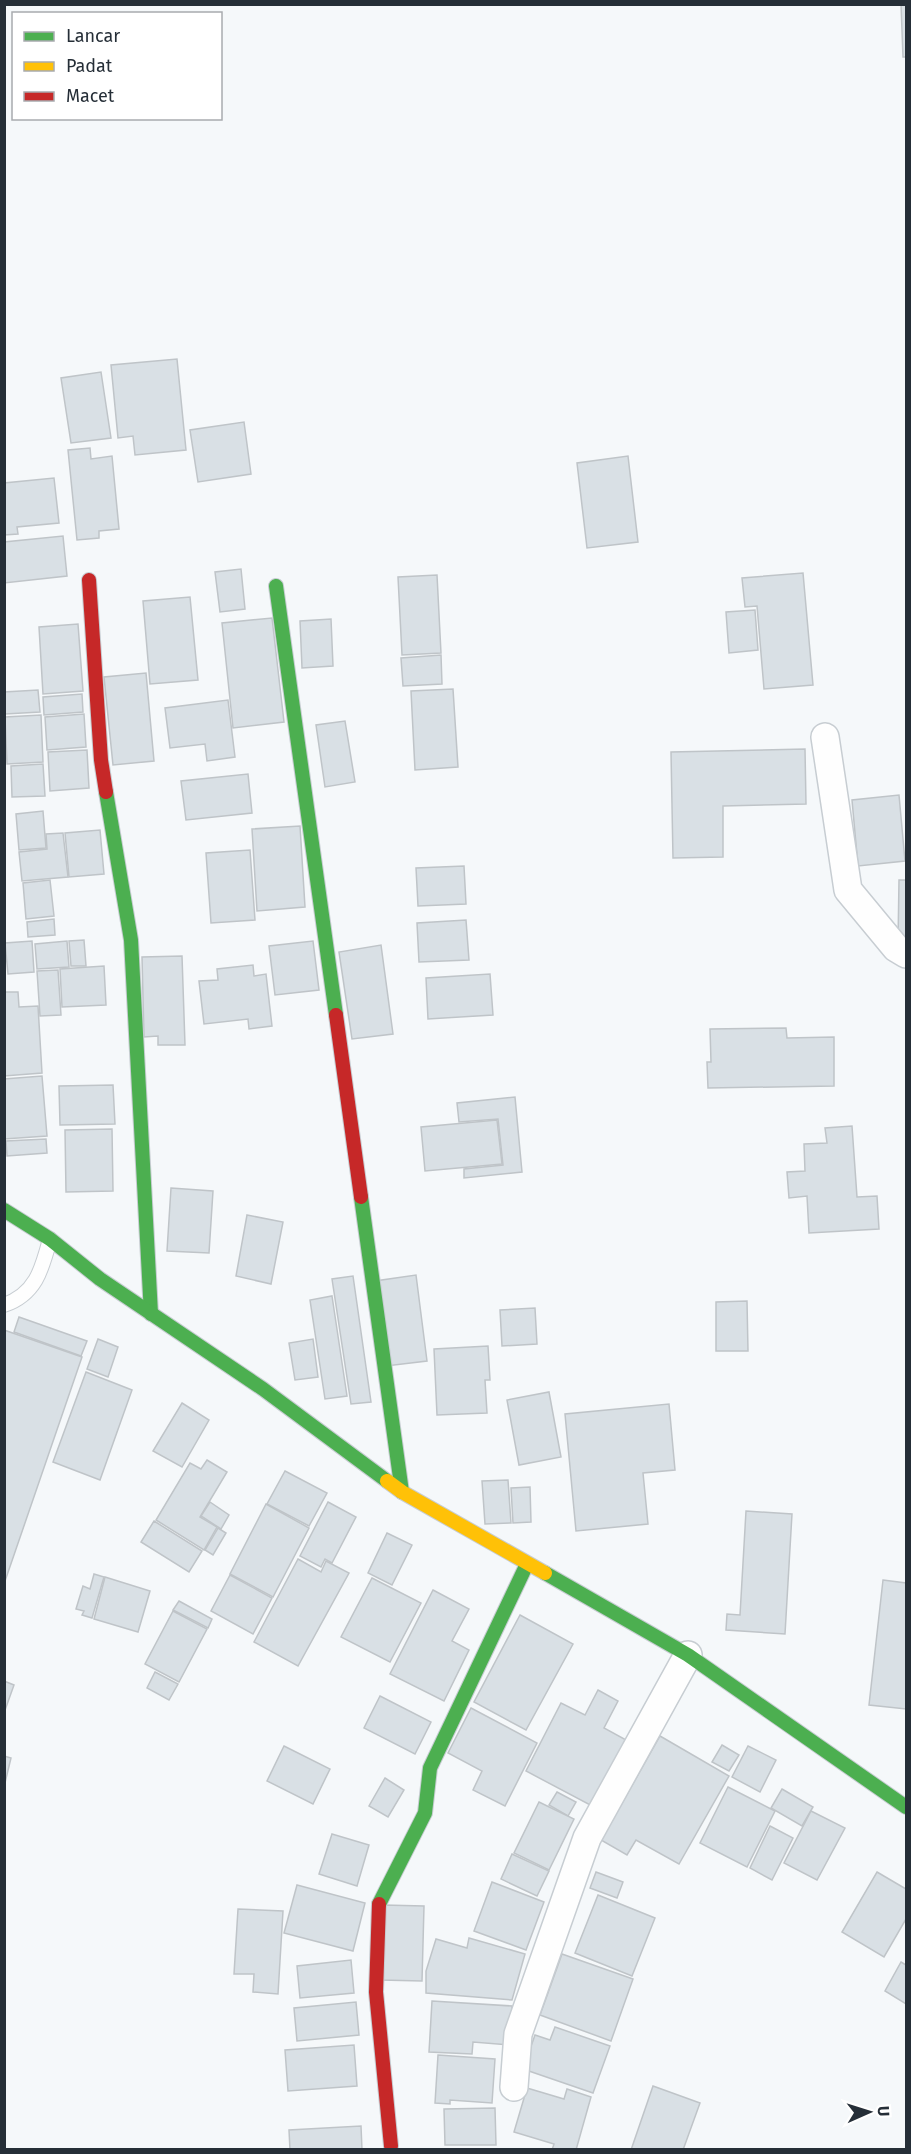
<svg xmlns="http://www.w3.org/2000/svg" width="911" height="2154" viewBox="0 0 911 2154" font-family="'Fira Sans',sans-serif">
<rect width="100%" height="100%" fill="#f5f8fa"/>
<g fill="#d9e0e5" stroke="#bfc4c8" stroke-width="1.5">
<polygon points="901,4 906,4 906,57 903,57"/>
<polygon points="177,359 186,450 135,455 133,436 118,438 111,365"/>
<polygon points="101,372 111,438 71,443 61,378"/>
<polygon points="244,422 251,474 198,482 190,430"/>
<polygon points="90,448 91,459 112,456 119,529 99,531 99,538 77,540 68,450"/>
<polygon points="628,456 638,542 587,548 577,463"/>
<polygon points="54,478 59,523 17,527 18,534 4,535 4,483"/>
<polygon points="63,536 67,576 4,583 4,542"/>
<polygon points="241,569 245,609 220,612 215,572"/>
<polygon points="803,573 813,685 764,689 757,606 745,607 742,578"/>
<polygon points="437,575 441,653 402,655 398,577"/>
<polygon points="190,597 198,680 150,684 143,601"/>
<polygon points="755,610 758,650 729,653 726,612"/>
<polygon points="272,618 284,722 233,728 222,623"/>
<polygon points="331,619 333,666 302,668 300,621"/>
<polygon points="78,624 83,691 43,694 39,627"/>
<polygon points="441,655 442,684 403,686 401,658"/>
<polygon points="146,673 154,761 113,765 104,677"/>
<polygon points="453,689 458,767 415,770 411,691"/>
<polygon points="38,690 40,712 5,714 4,692"/>
<polygon points="82,694 83,712 44,715 43,697"/>
<polygon points="228,700 235,757 207,761 205,744 170,748 165,708"/>
<polygon points="84,714 86,747 47,750 45,717"/>
<polygon points="41,715 43,762 7,764 5,717"/>
<polygon points="345,721 355,782 325,787 316,725"/>
<polygon points="805,749 806,804 723,806 723,857 673,858 671,752"/>
<polygon points="87,750 89,788 50,791 48,752"/>
<polygon points="43,764 45,796 12,797 11,766"/>
<polygon points="248,774 252,813 186,820 181,781"/>
<polygon points="899,795 905,861 858,866 852,800"/>
<polygon points="43,811 46,848 19,850 16,814"/>
<polygon points="300,826 305,907 257,911 252,829"/>
<polygon points="100,830 104,874 69,877 65,833"/>
<polygon points="63,833 68,877 22,881 19,852 47,849 46,834"/>
<polygon points="250,850 255,920 211,923 206,853"/>
<polygon points="464,866 466,904 418,906 416,868"/>
<polygon points="50,880 54,916 26,919 23,883"/>
<polygon points="899,880 906,880 906,943 898,942"/>
<polygon points="54,919 55,935 28,937 27,922"/>
<polygon points="466,920 469,960 419,962 417,923"/>
<polygon points="84,940 86,966 71,966 69,941"/>
<polygon points="32,941 34,972 8,974 5,943"/>
<polygon points="67,941 69,967 37,969 35,944"/>
<polygon points="313,941 319,990 275,995 269,946"/>
<polygon points="381,945 393,1034 352,1039 339,952"/>
<polygon points="182,956 185,1045 158,1045 158,1036 144,1037 142,957"/>
<polygon points="253,965 254,976 266,974 272,1026 249,1029 248,1019 204,1024 199,981 218,980 217,969"/>
<polygon points="104,966 106,1005 62,1007 60,969"/>
<polygon points="58,970 61,1015 40,1016 37,971"/>
<polygon points="490,974 493,1015 428,1019 426,978"/>
<polygon points="4,992 18,992 19,1007 38,1006 42,1073 4,1076"/>
<polygon points="786,1028 787,1038 834,1037 834,1086 708,1088 707,1062 711,1062 710,1029"/>
<polygon points="42,1076 47,1136 4,1139 4,1079"/>
<polygon points="113,1085 115,1124 60,1125 59,1086"/>
<polygon points="515,1097 522,1172 464,1178 464,1169 503,1165 498,1119 459,1122 457,1103"/>
<polygon points="497,1120 502,1164 425,1171 421,1127"/>
<polygon points="852,1126 857,1197 877,1196 879,1229 809,1233 807,1196 789,1198 787,1172 805,1171 804,1144 827,1143 825,1128"/>
<polygon points="112,1129 113,1191 66,1192 65,1130"/>
<polygon points="46,1139 47,1153 7,1156 6,1141"/>
<polygon points="171,1188 213,1191 209,1253 167,1251"/>
<polygon points="247,1215 283,1222 271,1284 236,1276"/>
<polygon points="416,1275 427,1361 386,1366 375,1281"/>
<polygon points="353,1276 371,1402 351,1404 332,1279"/>
<polygon points="332,1296 347,1396 325,1399 310,1300"/>
<polygon points="747,1301 748,1351 716,1351 716,1302"/>
<polygon points="535,1308 537,1344 502,1346 500,1310"/>
<polygon points="19,1317 87,1341 81,1356 14,1332"/>
<polygon points="4,1330 82,1357 4,1584"/>
<polygon points="98,1339 118,1347 108,1377 87,1369"/>
<polygon points="313,1339 318,1377 295,1380 289,1343"/>
<polygon points="488,1346 490,1380 485,1380 487,1413 437,1415 434,1349"/>
<polygon points="86,1372 132,1390 100,1480 53,1462"/>
<polygon points="549,1392 561,1457 519,1465 507,1400"/>
<polygon points="182,1403 209,1420 182,1467 153,1451"/>
<polygon points="669,1404 675,1470 643,1473 648,1524 576,1531 565,1414"/>
<polygon points="207,1460 227,1472 200,1517 217,1527 204,1550 156,1520 190,1463 201,1469"/>
<polygon points="285,1471 327,1493 309,1526 267,1504"/>
<polygon points="508,1480 511,1523 485,1524 482,1481"/>
<polygon points="530,1487 531,1522 513,1523 511,1488"/>
<polygon points="210,1502 229,1515 221,1529 201,1516"/>
<polygon points="328,1502 356,1517 332,1563 325,1559 321,1567 300,1556"/>
<polygon points="266,1504 309,1528 273,1597 230,1574"/>
<polygon points="746,1511 792,1514 785,1634 726,1630 727,1614 740,1615"/>
<polygon points="154,1521 202,1551 189,1572 141,1542"/>
<polygon points="218,1528 226,1533 213,1555 205,1550"/>
<polygon points="387,1533 412,1545 392,1585 368,1573"/>
<polygon points="298,1559 321,1572 326,1561 349,1573 298,1666 254,1642"/>
<polygon points="94,1574 104,1577 92,1618 82,1615 84,1611 76,1609 83,1586 90,1589"/>
<polygon points="230,1575 272,1598 253,1634 211,1611"/>
<polygon points="105,1577 150,1591 138,1632 94,1619"/>
<polygon points="372,1578 421,1603 390,1662 341,1637"/>
<polygon points="883,1580 906,1583 906,1709 869,1705"/>
<polygon points="433,1590 469,1609 452,1641 469,1650 444,1701 390,1674"/>
<polygon points="179,1601 212,1619 208,1628 173,1610"/>
<polygon points="173,1611 207,1629 179,1682 145,1664"/>
<polygon points="520,1615 573,1644 526,1730 474,1702"/>
<polygon points="155,1672 178,1684 169,1700 147,1688"/>
<polygon points="4,1681 14,1685 4,1713"/>
<polygon points="598,1690 618,1701 604,1728 628,1741 594,1807 526,1771 561,1703 585,1715"/>
<polygon points="380,1696 431,1722 415,1754 364,1728"/>
<polygon points="471,1708 537,1743 505,1806 473,1790 482,1771 448,1753"/>
<polygon points="660,1736 729,1776 679,1864 636,1840 627,1855 601,1840"/>
<polygon points="722,1745 739,1755 729,1771 712,1762"/>
<polygon points="284,1746 330,1769 313,1804 267,1781"/>
<polygon points="748,1746 776,1760 760,1792 732,1777"/>
<polygon points="4,1756 11,1758 4,1787"/>
<polygon points="385,1778 404,1790 388,1817 369,1806"/>
<polygon points="728,1787 775,1811 747,1867 700,1843"/>
<polygon points="782,1789 813,1807 802,1826 771,1808"/>
<polygon points="557,1792 576,1802 568,1816 549,1805"/>
<polygon points="539,1802 574,1819 549,1870 514,1853"/>
<polygon points="811,1811 845,1828 817,1880 784,1863"/>
<polygon points="770,1826 793,1838 772,1880 750,1868"/>
<polygon points="332,1834 369,1845 357,1886 319,1874"/>
<polygon points="512,1854 549,1871 537,1896 501,1879"/>
<polygon points="596,1872 623,1882 617,1898 590,1888"/>
<polygon points="877,1872 906,1889 906,1919 884,1957 842,1932"/>
<polygon points="492,1882 544,1902 526,1950 474,1931"/>
<polygon points="297,1885 365,1903 353,1951 284,1933"/>
<polygon points="598,1895 655,1918 632,1976 575,1953"/>
<polygon points="383,1905 424,1906 422,1981 381,1980"/>
<polygon points="238,1909 283,1911 278,1994 253,1992 254,1974 234,1974"/>
<polygon points="469,1938 525,1954 512,2000 426,1993 426,1971 436,1939 467,1948"/>
<polygon points="562,1954 633,1979 611,2041 540,2015"/>
<polygon points="351,1960 354,1993 300,1998 297,1966"/>
<polygon points="901,1962 906,1965 906,2004 885,1991"/>
<polygon points="432,2001 512,2006 510,2045 473,2042 472,2054 429,2052"/>
<polygon points="356,2002 359,2035 297,2041 294,2008"/>
<polygon points="555,2027 610,2046 593,2093 523,2069 535,2035 550,2040"/>
<polygon points="354,2045 357,2086 288,2091 285,2050"/>
<polygon points="438,2055 495,2059 492,2103 450,2100 450,2104 435,2103"/>
<polygon points="653,2086 700,2103 683,2150 631,2150"/>
<polygon points="527,2088 564,2099 567,2089 591,2097 576,2150 552,2150 554,2144 514,2132"/>
<polygon points="495,2108 496,2145 445,2145 444,2109"/>
<polygon points="361,2126 362,2150 290,2150 289,2130"/>
</g>
<g fill="none" stroke-linecap="round" stroke-linejoin="round">
<defs>
<path id="lane" d="M4,1305c32,-11 38,-36 46,-66"/>
<g id="street">
<polyline points="825,737 848,890 896,948 906,954"/>
<polyline points="514,2087 518,2034 587,1838 688,1655"/>
</g>
<g id="fast">
<polyline points="276,586 336,1015"/>
<polyline points="106,792 131,940 151,1314"/>
<polyline points="361,1197 402,1492"/>
<polyline points="4,1210 50,1239 100,1279 263,1389 387,1481"/>
<polyline points="545,1573 688,1655 906,1807"/>
<polyline points="379,1904 425,1813 430,1768 527,1564"/>
</g>
<polyline id="slow" points="387,1481 402,1492 545,1573"/>
<g id="jam">
<polyline points="89,580 101,760 106,792"/>
<polyline points="336,1015 361,1197"/>
<polyline points="379,1904 376,1992 391,2146"/>
</g>
</defs>
<use href="#lane" stroke="#c7cdd2" stroke-width="16"/>
<use href="#street" stroke="#c7cdd2" stroke-width="30"/>
<use href="#fast" stroke="#c7cdd2" stroke-width="16"/>
<use href="#slow" stroke="#c7cdd2" stroke-width="16"/>
<use href="#jam" stroke="#c7cdd2" stroke-width="16"/>
<use href="#lane" stroke="#fefefe" stroke-width="14"/>
<use href="#street" stroke="#fefefe" stroke-width="27"/>
<use href="#fast" stroke="#4caf50" stroke-width="14"/>
<use href="#slow" stroke="#ffc107" stroke-width="14"/>
<use href="#jam" stroke="#c62828" stroke-width="14"/>
</g>
<rect width="911" height="2154" fill="none" stroke="#252e37" stroke-width="12"/>
<rect x="12" y="12" width="210" height="108" fill="#ffffff" stroke="#a8abaf" stroke-width="1.5"/>
<rect x="24" y="32" width="30" height="9" fill="#4caf50" stroke="#a8abaf" stroke-width="1.5"/>
<text x="66" y="42" font-size="18" fill="#252e37">Lancar</text>
<rect x="24" y="62" width="30" height="9" fill="#ffc107" stroke="#a8abaf" stroke-width="1.5"/>
<text x="66" y="72" font-size="18" fill="#252e37">Padat</text>
<rect x="24" y="92" width="30" height="9" fill="#c62828" stroke="#a8abaf" stroke-width="1.5"/>
<text x="66" y="102" font-size="18" fill="#252e37">Macet</text>
<g transform="translate(869 2112) rotate(87)" stroke="#ffffff" stroke-width="4.5" paint-order="stroke">
<path d="M0-4.5L10 22L0 15L-10 22Z" fill="#252e37"/>
<text y="-9" font-size="16" font-weight="bold" text-anchor="middle" fill="#252e37">U</text>
</g>
</svg>
